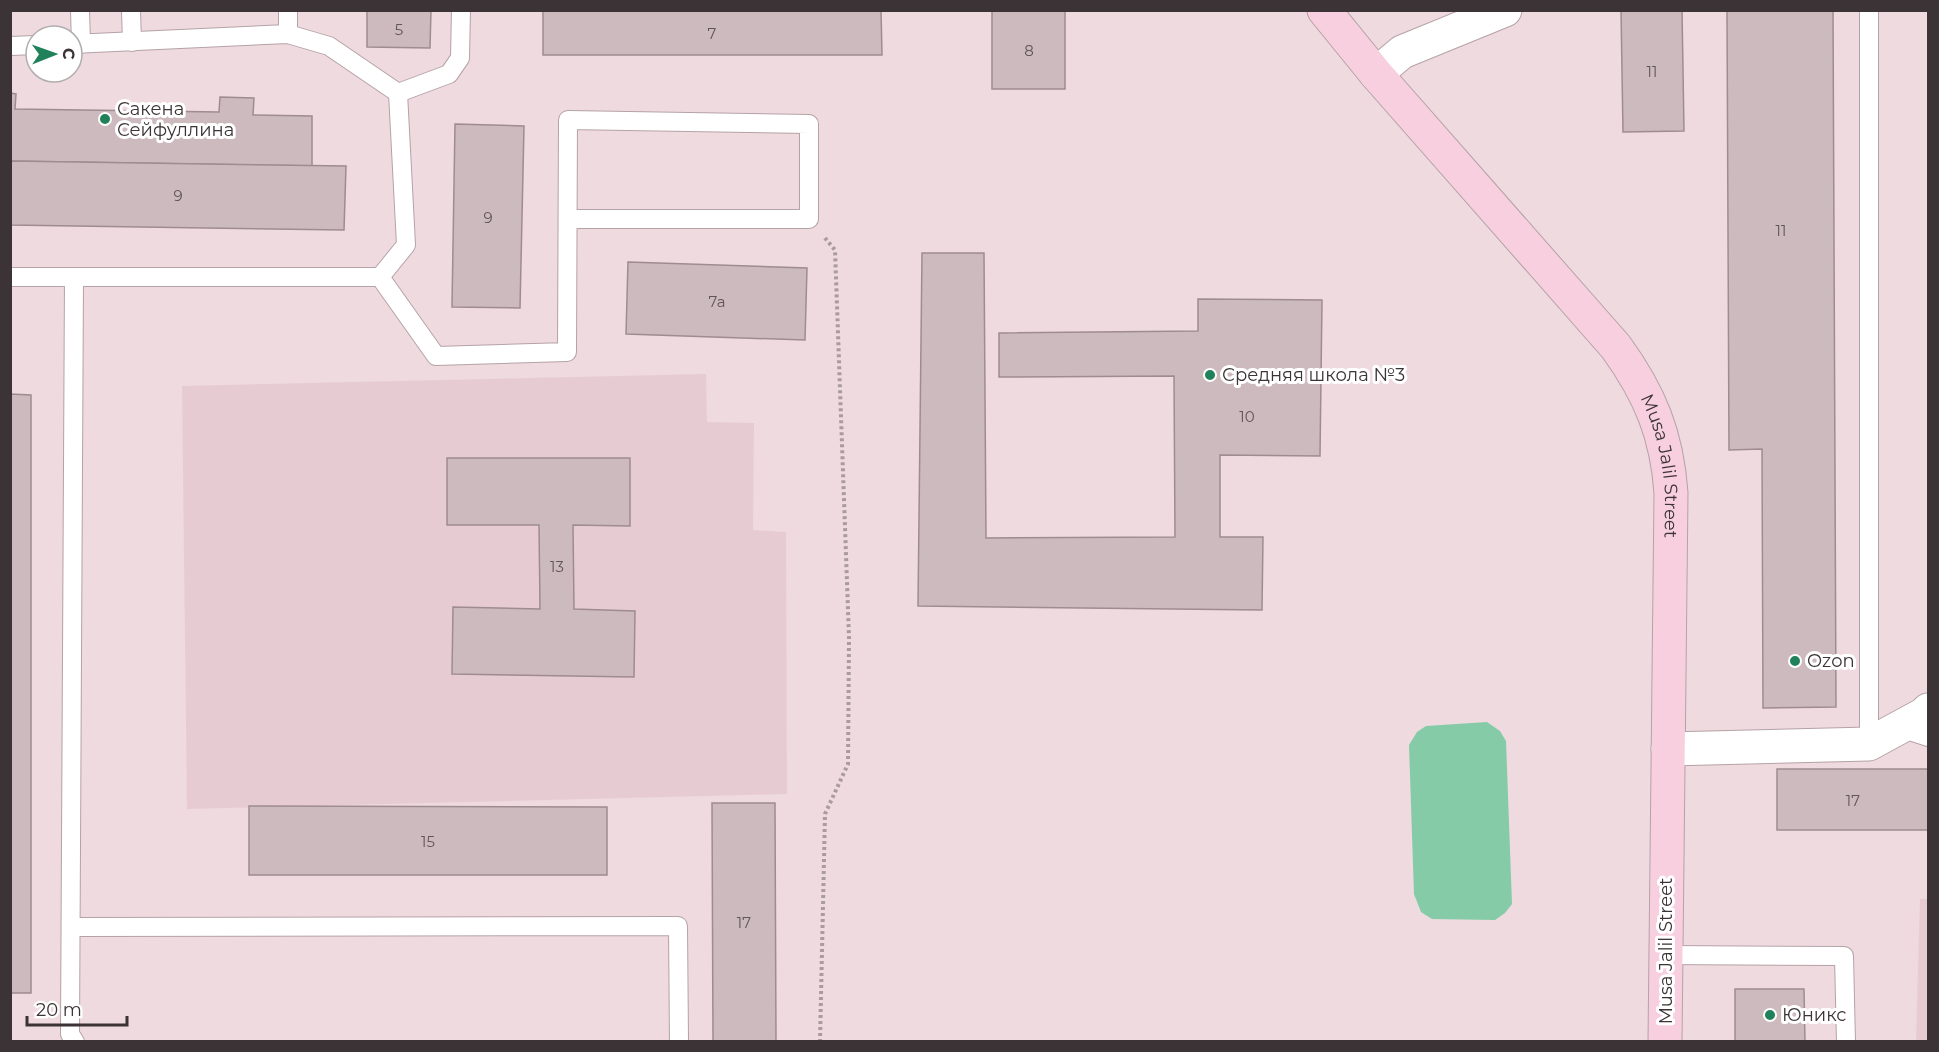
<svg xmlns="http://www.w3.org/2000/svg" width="1939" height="1052" viewBox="0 0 1939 1052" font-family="Montserrat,sans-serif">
<rect width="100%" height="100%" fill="#eedadf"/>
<g fill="#e7cbd3">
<polygon points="706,374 707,422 754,423 753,530 786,532 787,794 187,809 182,386"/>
<polygon points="1920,899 1928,899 1928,1041 1916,1041"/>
</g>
<polygon fill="#85cba7" points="1487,722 1500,731 1506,741 1512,904 1505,913 1495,920 1432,919 1421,912 1414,894 1409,745 1417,732 1426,726"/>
<g fill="#cdbabf" stroke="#9e8c91" stroke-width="1.5">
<polygon points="367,10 431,10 430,48 367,47"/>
<polygon points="543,10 881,10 882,55 543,55"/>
<rect x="992" y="10" width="73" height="79"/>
<polygon points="1621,10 1682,10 1684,131 1623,132"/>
<polygon points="1727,10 1833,10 1836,707 1763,708 1762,449 1729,450"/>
<polygon points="10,93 16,94 15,109 219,112 220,97 254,98 253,115 312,116 312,166 10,161"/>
<polygon points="455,124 524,126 520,308 452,307"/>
<polygon points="10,161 346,166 344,230 10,225"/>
<polygon points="922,253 984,253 986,538 1175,537 1174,376 999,377 999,333 1198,331 1198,299 1322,300 1320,456 1220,455 1220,537 1263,537 1262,610 918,606"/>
<polygon points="628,262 807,268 805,340 626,334"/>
<polygon points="10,394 31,395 31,993 10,993"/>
<polygon points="447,458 630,458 630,526 573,525 574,609 635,611 634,677 452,674 453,607 540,609 539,525 447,525"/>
<rect x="1777" y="769" width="151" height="61"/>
<polygon points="712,803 775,803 776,1042 713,1042"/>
<polygon points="249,806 607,807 607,875 249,875"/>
<polygon points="1735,989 1804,989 1805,1042 1735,1042"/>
</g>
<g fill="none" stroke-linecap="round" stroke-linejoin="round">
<defs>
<g id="lane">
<polyline points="80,10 81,44"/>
<polyline points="131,10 132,42"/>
<polyline points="288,10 288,34"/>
<polyline points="1869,10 1869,744"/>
<polyline points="72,44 288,34 329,46 398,93 449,74 460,58 461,10"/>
<polyline points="10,46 36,45"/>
<polyline points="10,277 380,277"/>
<polyline points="74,277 70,1034 75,1042"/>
<polyline points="380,277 436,356 567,352 568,120 809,124 809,219 568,219"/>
<polyline points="380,277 406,245 398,93"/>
<polyline points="1900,728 1928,737"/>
<polyline points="71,927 678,926 679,1042"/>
<polyline points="1665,955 1844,956 1846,1042"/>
</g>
<g id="street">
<polyline points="1376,74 1402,52 1505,10"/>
<polyline points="1668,749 1869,744 1926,713 1928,710"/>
</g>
<g id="secondary">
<path id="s1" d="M1324,10l52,64 240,273c34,47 51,88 55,146l-6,549"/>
</g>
</defs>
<use href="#lane" stroke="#b5a2a7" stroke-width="20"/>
<use href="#street" stroke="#b5a2a7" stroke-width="35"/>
<use href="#secondary" stroke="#b5a2a7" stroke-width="35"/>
<polyline stroke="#aa9b9f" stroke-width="4" stroke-dasharray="3 3" stroke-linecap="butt" points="820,1042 825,814 848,764 849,638 835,250 825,238"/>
<use href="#lane" stroke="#fff" stroke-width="18"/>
<use href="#street" stroke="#fff" stroke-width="33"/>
<use href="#secondary" stroke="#f7cfde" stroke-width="33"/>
</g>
<g fill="#20815a" stroke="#fff" stroke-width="2">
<circle cx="105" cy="119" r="6"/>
<circle cx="1210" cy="375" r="6"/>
<circle cx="1795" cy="661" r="6"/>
<circle cx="1770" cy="1015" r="6"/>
</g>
<g text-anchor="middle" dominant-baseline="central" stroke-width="6" stroke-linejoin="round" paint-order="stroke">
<g font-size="15" fill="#605558">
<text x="399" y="29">5</text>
<text x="712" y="33">7</text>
<text x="1029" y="50">8</text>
<text x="1652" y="71">11</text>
<text x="178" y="195">9</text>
<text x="488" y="217">9</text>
<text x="1781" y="230">11</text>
<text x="717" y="301">7а</text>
<text x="1247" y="416">10</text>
<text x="557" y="566">13</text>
<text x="1853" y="800">17</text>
<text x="428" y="841">15</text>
<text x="744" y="922">17</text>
</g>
<g font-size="18" fill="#3b3335" stroke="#fff" text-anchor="start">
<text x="117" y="109">Сакена<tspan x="117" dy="21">Сейфуллина</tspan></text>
<text x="1222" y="375">Средняя школа №3</text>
<text x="1807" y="661">Ozon</text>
<text x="1782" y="1015">Юникс</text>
</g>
<g font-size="18" fill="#3b3335" stroke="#fff">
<text stroke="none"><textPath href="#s1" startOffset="576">Musa Jalil Street</textPath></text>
<text transform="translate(1666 951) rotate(-90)">Musa Jalil Street</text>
</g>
</g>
<rect width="1939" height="1052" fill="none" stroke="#3b3335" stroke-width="24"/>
<g transform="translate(54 54) rotate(89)"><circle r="28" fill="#ffffff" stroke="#b1adae" stroke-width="1.5"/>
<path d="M0-4.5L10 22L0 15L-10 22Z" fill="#20815a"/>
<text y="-9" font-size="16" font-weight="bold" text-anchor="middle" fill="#3b3335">С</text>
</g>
<path d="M27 1016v9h100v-9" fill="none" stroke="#3b3335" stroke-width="3"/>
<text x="36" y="1016" font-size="18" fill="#3b3335" stroke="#ffffff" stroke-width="4.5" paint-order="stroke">20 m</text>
</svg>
